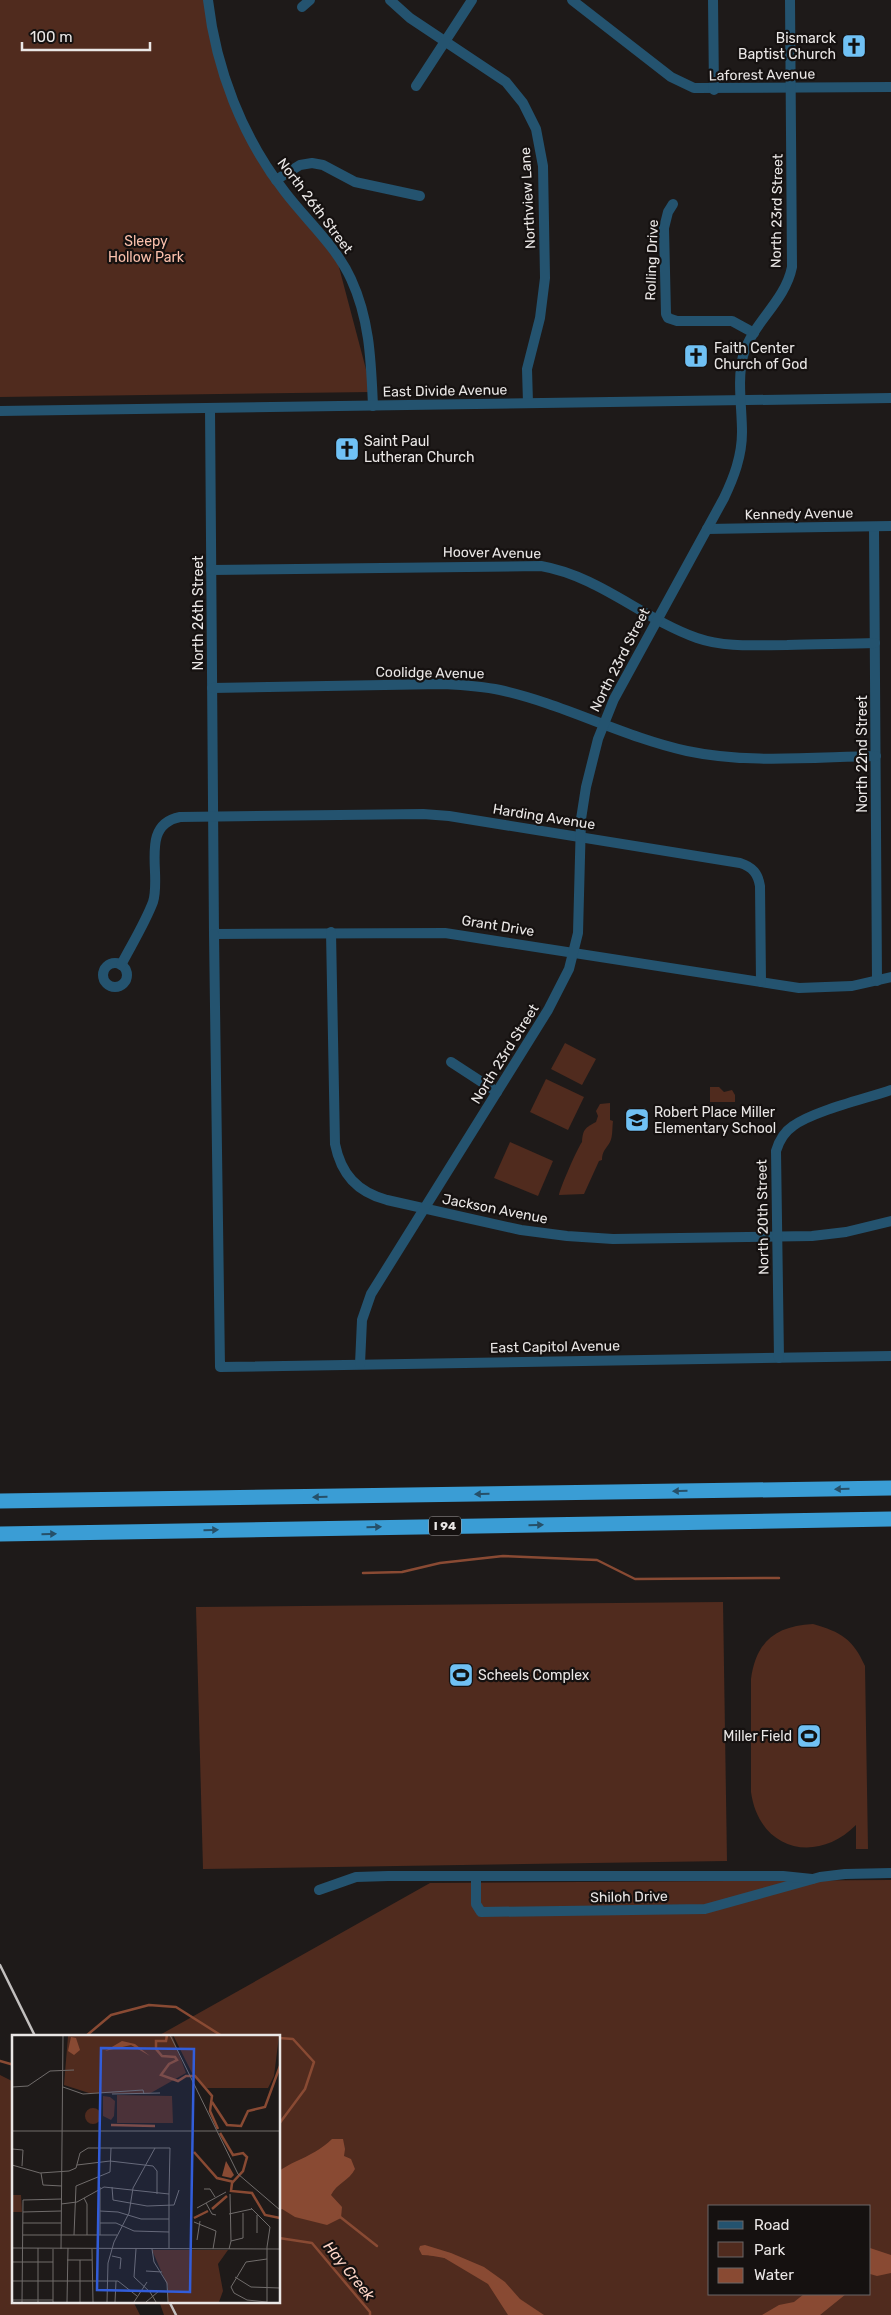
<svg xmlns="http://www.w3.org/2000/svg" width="891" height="2315" viewBox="0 0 891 2315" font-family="Rubik,sans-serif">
<rect width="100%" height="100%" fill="#1e1a19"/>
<g fill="#502b1e" fill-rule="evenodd">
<polygon points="0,0 208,0 211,25 254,146 335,252 372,392 0,397"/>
<polygon points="565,1043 596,1059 582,1085 551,1069"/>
<polygon points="546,1079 584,1097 568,1130 530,1112"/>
<polygon points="710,1087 719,1087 724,1092 732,1090 735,1095 735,1102 710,1102"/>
<path d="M610,1103v17l3,1c-1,7 0,15 -3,21 -4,7 -8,9 -8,18l-3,1 -15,33 -25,1c1,-7 19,-48 23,-53 1,-13 3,-14 14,-20l2,-6 -2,-5 4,-7z"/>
<polygon points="510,1142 553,1161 538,1196 494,1178"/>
<polygon points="723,1602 727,1861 203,1869 196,1607"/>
<path d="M813,1624c28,8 40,15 52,42l3,183h-12v-24c-40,40 -97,25 -105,-33v-113c5,-38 25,-53 62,-55z"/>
<path d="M891,1880v435h-727l-5,-14h120v-265h-121l272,-153zM710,2206h160v88h-160z"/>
<polygon points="0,2075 14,2082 14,2301 133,2301 140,2315 0,2315"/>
</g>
<g fill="#894a33">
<path d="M332,2139h11l2,10 -1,7 7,3 4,10c-6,12 -18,14 -24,26l11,12 -1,11 -14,7 -32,-8 -13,-8 -3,1v-39c19,-13 34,-14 53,-32z"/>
<polygon points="425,2245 451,2253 484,2267 505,2282 520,2299 544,2315 508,2315 488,2284 441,2256 422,2255 419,2249 420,2246"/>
<polygon points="870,2248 891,2255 891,2273 877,2276 870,2274"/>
<polygon points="804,2294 846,2294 820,2315 762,2315 779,2305 794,2302"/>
</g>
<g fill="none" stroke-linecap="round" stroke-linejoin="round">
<g stroke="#894a33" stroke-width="2.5">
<polyline points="363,1573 402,1572 440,1563 503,1556 597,1560 635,1579 779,1578"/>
<polyline points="86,2036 111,2015 149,2005 176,2007 222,2036 260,2036"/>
<polyline points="279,2038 293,2039 314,2062 305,2089 279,2124"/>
<polyline points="0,2061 14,2065"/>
<polyline points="339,2216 377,2246"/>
<polyline points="279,2238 312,2243 370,2312 370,2315"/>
<polyline points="429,2254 446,2257"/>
</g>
<g stroke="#24536f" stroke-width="10">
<path d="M208,0c8,69 34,137 77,192 22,29 51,54 66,87 19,41 20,83 22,127"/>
<polyline points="390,0 410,18 506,82 523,103 536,129 543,166 545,278 540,318 527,369 528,403"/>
<polyline points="572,0 671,77 694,88 891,87"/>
<polyline points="713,0 714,90"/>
<polyline points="302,7 310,0"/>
<polyline points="416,86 472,0"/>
<polyline points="276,180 300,165 312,163 323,165 355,182 420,196"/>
<polyline points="673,204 668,212 664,228 666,314 668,318 677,321 732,321 754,333"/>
<polyline points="210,408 214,934 445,933 799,988 852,986 891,977"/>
<polyline points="0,411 891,398"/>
<polyline points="874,527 877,981"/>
<polyline points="707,529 891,526"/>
<path d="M211,570l330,-4c58,10 102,53 156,72 29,10 60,7 90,7 30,-1 59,-1 88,-2"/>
<path d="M212,688l231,-4c19,1 38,2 57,6 64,14 123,47 187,61 61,13 127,6 189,5"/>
<path d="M331,932l4,212c6,30 22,48 52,56l134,30 46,6 46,3 199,-3 34,-4 45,-11"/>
<polyline points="214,934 220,1367 891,1356"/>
<circle cx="115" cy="975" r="12"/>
<path d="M121,965c11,-21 24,-42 32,-63 9,-28 -14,-77 27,-85l243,-3 26,2 291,47c13,4 18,11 20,23l1,96"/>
<polyline points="451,1062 497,1092"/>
<path d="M779,1358l-3,-207c3,-10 8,-19 17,-25 20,-15 72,-27 98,-36"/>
<path d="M360,1364l2,-44 9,-26 177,-284 21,-41 9,-36 3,-114 5,-32 12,-48 16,-40 110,-201c10,-21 18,-42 18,-66 0,-24 -5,-52 1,-76 9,-33 42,-54 49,-89l-2,-267"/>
<polyline points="476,1876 476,1904 481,1912 705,1909 820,1877 845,1874 891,1873"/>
<polyline points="319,1890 356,1877 388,1876 783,1876 812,1879"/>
</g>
<g stroke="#3a9dd5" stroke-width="15">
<polyline points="0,1501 891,1488"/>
<polyline points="0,1534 891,1519"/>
</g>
<g stroke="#c2bfbe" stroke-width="2.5">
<polyline points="0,1965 35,2036"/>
<polyline points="169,2301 176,2315"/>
</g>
</g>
<defs><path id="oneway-solid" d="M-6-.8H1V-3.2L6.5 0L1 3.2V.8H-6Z" transform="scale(1.25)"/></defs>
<g fill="#265069">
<use href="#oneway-solid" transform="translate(842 1489) rotate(179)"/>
<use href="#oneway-solid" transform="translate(680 1491) rotate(179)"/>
<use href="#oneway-solid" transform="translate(482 1494) rotate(179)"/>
<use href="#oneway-solid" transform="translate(320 1497) rotate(179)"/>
<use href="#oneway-solid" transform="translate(536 1525) rotate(-1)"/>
<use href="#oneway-solid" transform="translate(374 1527) rotate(-1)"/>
<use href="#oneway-solid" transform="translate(211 1530) rotate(-1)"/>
<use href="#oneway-solid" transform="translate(49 1534) rotate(-1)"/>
</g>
<defs>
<symbol id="church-square" viewBox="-11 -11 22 22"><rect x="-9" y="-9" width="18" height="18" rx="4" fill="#70c1f4" stroke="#151110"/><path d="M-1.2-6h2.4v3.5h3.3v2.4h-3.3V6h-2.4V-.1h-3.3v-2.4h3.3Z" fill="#111"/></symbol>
<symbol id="school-square" viewBox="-11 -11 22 22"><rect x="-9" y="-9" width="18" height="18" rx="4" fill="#70c1f4" stroke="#151110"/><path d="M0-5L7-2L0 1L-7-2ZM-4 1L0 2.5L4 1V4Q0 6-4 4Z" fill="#111"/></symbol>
<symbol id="stadium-square" viewBox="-11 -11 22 22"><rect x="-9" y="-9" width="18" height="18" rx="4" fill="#70c1f4" stroke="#151110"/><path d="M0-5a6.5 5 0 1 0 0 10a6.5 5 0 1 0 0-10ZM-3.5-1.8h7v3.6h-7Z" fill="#111"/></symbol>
</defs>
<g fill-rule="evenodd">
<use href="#church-square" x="840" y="32" width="28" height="28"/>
<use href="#church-square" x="682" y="342" width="28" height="28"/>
<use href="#church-square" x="333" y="435" width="28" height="28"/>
<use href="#school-square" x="623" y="1106" width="28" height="28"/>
<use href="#stadium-square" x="447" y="1661" width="28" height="28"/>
<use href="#stadium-square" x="795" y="1722" width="28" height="28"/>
</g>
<g text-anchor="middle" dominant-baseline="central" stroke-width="4.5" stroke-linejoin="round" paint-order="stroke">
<rect fill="#151110" stroke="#aaa7a6" stroke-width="1" x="429" y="1516.5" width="32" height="19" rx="4"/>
<g font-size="12" font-weight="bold" fill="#eae7e6">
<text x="445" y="1526">I 94</text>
</g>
<g font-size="14" fill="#eae7e6" stroke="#151110" text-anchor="start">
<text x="836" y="38" text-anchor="end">Bismarck<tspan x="836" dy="16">Baptist Church</tspan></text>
<text x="714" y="348">Faith Center<tspan x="714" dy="16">Church of God</tspan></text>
<text x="364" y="441">Saint Paul<tspan x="364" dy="16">Lutheran Church</tspan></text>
<text x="654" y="1112">Robert Place Miller<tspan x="654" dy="16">Elementary School</tspan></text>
<text x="478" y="1675">Scheels Complex</text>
<text x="792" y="1736" text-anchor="end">Miller Field</text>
</g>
<g font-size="14" fill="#eae7e6" stroke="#151110">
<text transform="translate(762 75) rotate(-1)">Laforest Avenue</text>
<text transform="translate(528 198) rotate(-93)">Northview Lane</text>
<text transform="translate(315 206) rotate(53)">North 26th Street</text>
<text transform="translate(777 211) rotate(-89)">North 23rd Street</text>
<text transform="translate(652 260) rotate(-88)">Rolling Drive</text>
<text transform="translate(445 391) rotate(-1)">East Divide Avenue</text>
<text transform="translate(799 514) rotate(-1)">Kennedy Avenue</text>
<text transform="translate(492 553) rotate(1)">Hoover Avenue</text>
<text transform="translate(198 613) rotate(-90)">North 26th Street</text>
<text transform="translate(620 660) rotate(-63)">North 23rd Street</text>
<text transform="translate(430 673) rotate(1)">Coolidge Avenue</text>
<text transform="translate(862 754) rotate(-90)">North 22nd Street</text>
<text transform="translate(544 817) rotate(9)">Harding Avenue</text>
<text transform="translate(498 926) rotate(9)">Grant Drive</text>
<text transform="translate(505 1054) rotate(-58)">North 23rd Street</text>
<text transform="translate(495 1209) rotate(11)">Jackson Avenue</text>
<text transform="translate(763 1217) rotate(-91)">North 20th Street</text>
<text transform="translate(555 1347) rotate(-1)">East Capitol Avenue</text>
<text transform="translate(629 1897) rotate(-1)">Shiloh Drive</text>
</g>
<g font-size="14" fill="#fbc0ac" stroke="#151110">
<text x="146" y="241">Sleepy<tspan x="146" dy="16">Hollow Park</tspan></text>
</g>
<g font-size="15" font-style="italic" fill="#fdd5c7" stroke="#151110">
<text transform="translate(349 2271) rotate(51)">Hay Creek</text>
</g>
</g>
<g transform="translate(12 2035)">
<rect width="268" height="268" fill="#1e1a19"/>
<path d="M160,0l14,38 -37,21 -60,-1 -25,-8 4,-49zM161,0l106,1 -5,40 -6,12h-61l-15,-15zM105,60l55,1 1,27h-56zM91,61l7,1 5,4 -1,15 -3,4 -8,-4zM73 81a8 8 0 1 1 16 0a8 8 0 1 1-16 0ZM0,160h9l1,17h-10zM140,215h76l-10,14 5,27 -4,11h-51v-15z" fill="#502b1e"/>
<path d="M59,2l5,1 4,12 -6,5 -6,-4zM110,6l13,3 15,12 -19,-11 -26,6zM214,126l8,14 -3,3 -9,-2z" fill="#894a33"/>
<path fill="none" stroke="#894a33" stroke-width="2.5" d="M155,0l-1,6h-10v8l6,7 13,1 2,3 -8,4 -8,11 17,6 8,-5h9l17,20 -2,15 8,18M200,67l15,23 14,1 7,-15 17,-4 15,-41M99,90l44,1M208,98l13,22 10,-2 4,4 -4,14 -11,12 -1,8 21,2 13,22 15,3M182,117l23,26 17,4M200,174l15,-13M182,183l14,-7"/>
<path fill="none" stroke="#706c6b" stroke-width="1" d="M158,0l68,139 42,36M0,52l16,-1 22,-15 24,-1M51,52l20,7 60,-4 1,4M100,59l48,-1M0,96h268M0,114l11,1 -1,16M0,130l28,8 29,-2 7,-3 4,-15 8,-5h82l-1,46M65,130l33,-4 43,5 4,5v23M29,138l2,12 19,1M100,152l1,13 34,6 27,-1 5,-15M192,154h6l5,8M218,159l1,47M72,163l3,6v31M194,168l6,11 4,1M49,169l16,-2 27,-15 65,7v55M185,173l29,-16M239,173l19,19 -3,20v55M88,176l18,1 23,7h28M11,177l38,-1M217,179l23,-5M182,187l22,9 -3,18M11,188h38M88,188h16l18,8 35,1M245,198v-18M11,200h94M62,200l2,-49 34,-14 1,-24M88,200v-48M185,205l3,-19M0,213l268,1M41,214v53M49,214l2,-214M80,214l1,53M124,214l-2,28 16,15 6,10M140,214l2,13 13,21 1,19M217,214l2,-8 12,-3v-25M100,221l9,2 -1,11M55,225h25M0,227h41M134,236l16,1M223,242l16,10 29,1M0,246h106l19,15M0,265h41M10,267l1,-102 39,-1M26,267v-54M55,267l1,-54M68,267v-42M95,267l1,-39 6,-21 15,-29 4,-25 22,-40M103,267l1,-21M122,267l13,-20M134,267l13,-11M255,267l-20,-2 -13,-7 -3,-6 15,-25 21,-3"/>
<path fill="#325dd9" fill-opacity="0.15" stroke="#325dd9" stroke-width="2.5" d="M89,13l93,1 -4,243 -93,-2z"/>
<rect width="268" height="268" fill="none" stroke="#eae7e6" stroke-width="2.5"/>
</g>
<rect x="708" y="2205" width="162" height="90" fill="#151110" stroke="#6a6766"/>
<rect x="718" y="2221" width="25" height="8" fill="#24536f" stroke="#6a6766"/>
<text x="754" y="2230" font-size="15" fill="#eae7e6">Road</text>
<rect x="718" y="2242" width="25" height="15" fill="#502b1e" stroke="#6a6766"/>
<text x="754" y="2255" font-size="15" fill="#eae7e6">Park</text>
<rect x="718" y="2268" width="25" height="15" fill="#894a33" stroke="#6a6766"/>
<text x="754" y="2280" font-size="15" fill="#eae7e6">Water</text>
<path d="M22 42v8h128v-8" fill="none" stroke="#eae7e6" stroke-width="2.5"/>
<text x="30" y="42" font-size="15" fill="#eae7e6" stroke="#151110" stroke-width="4" paint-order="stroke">100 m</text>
</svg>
